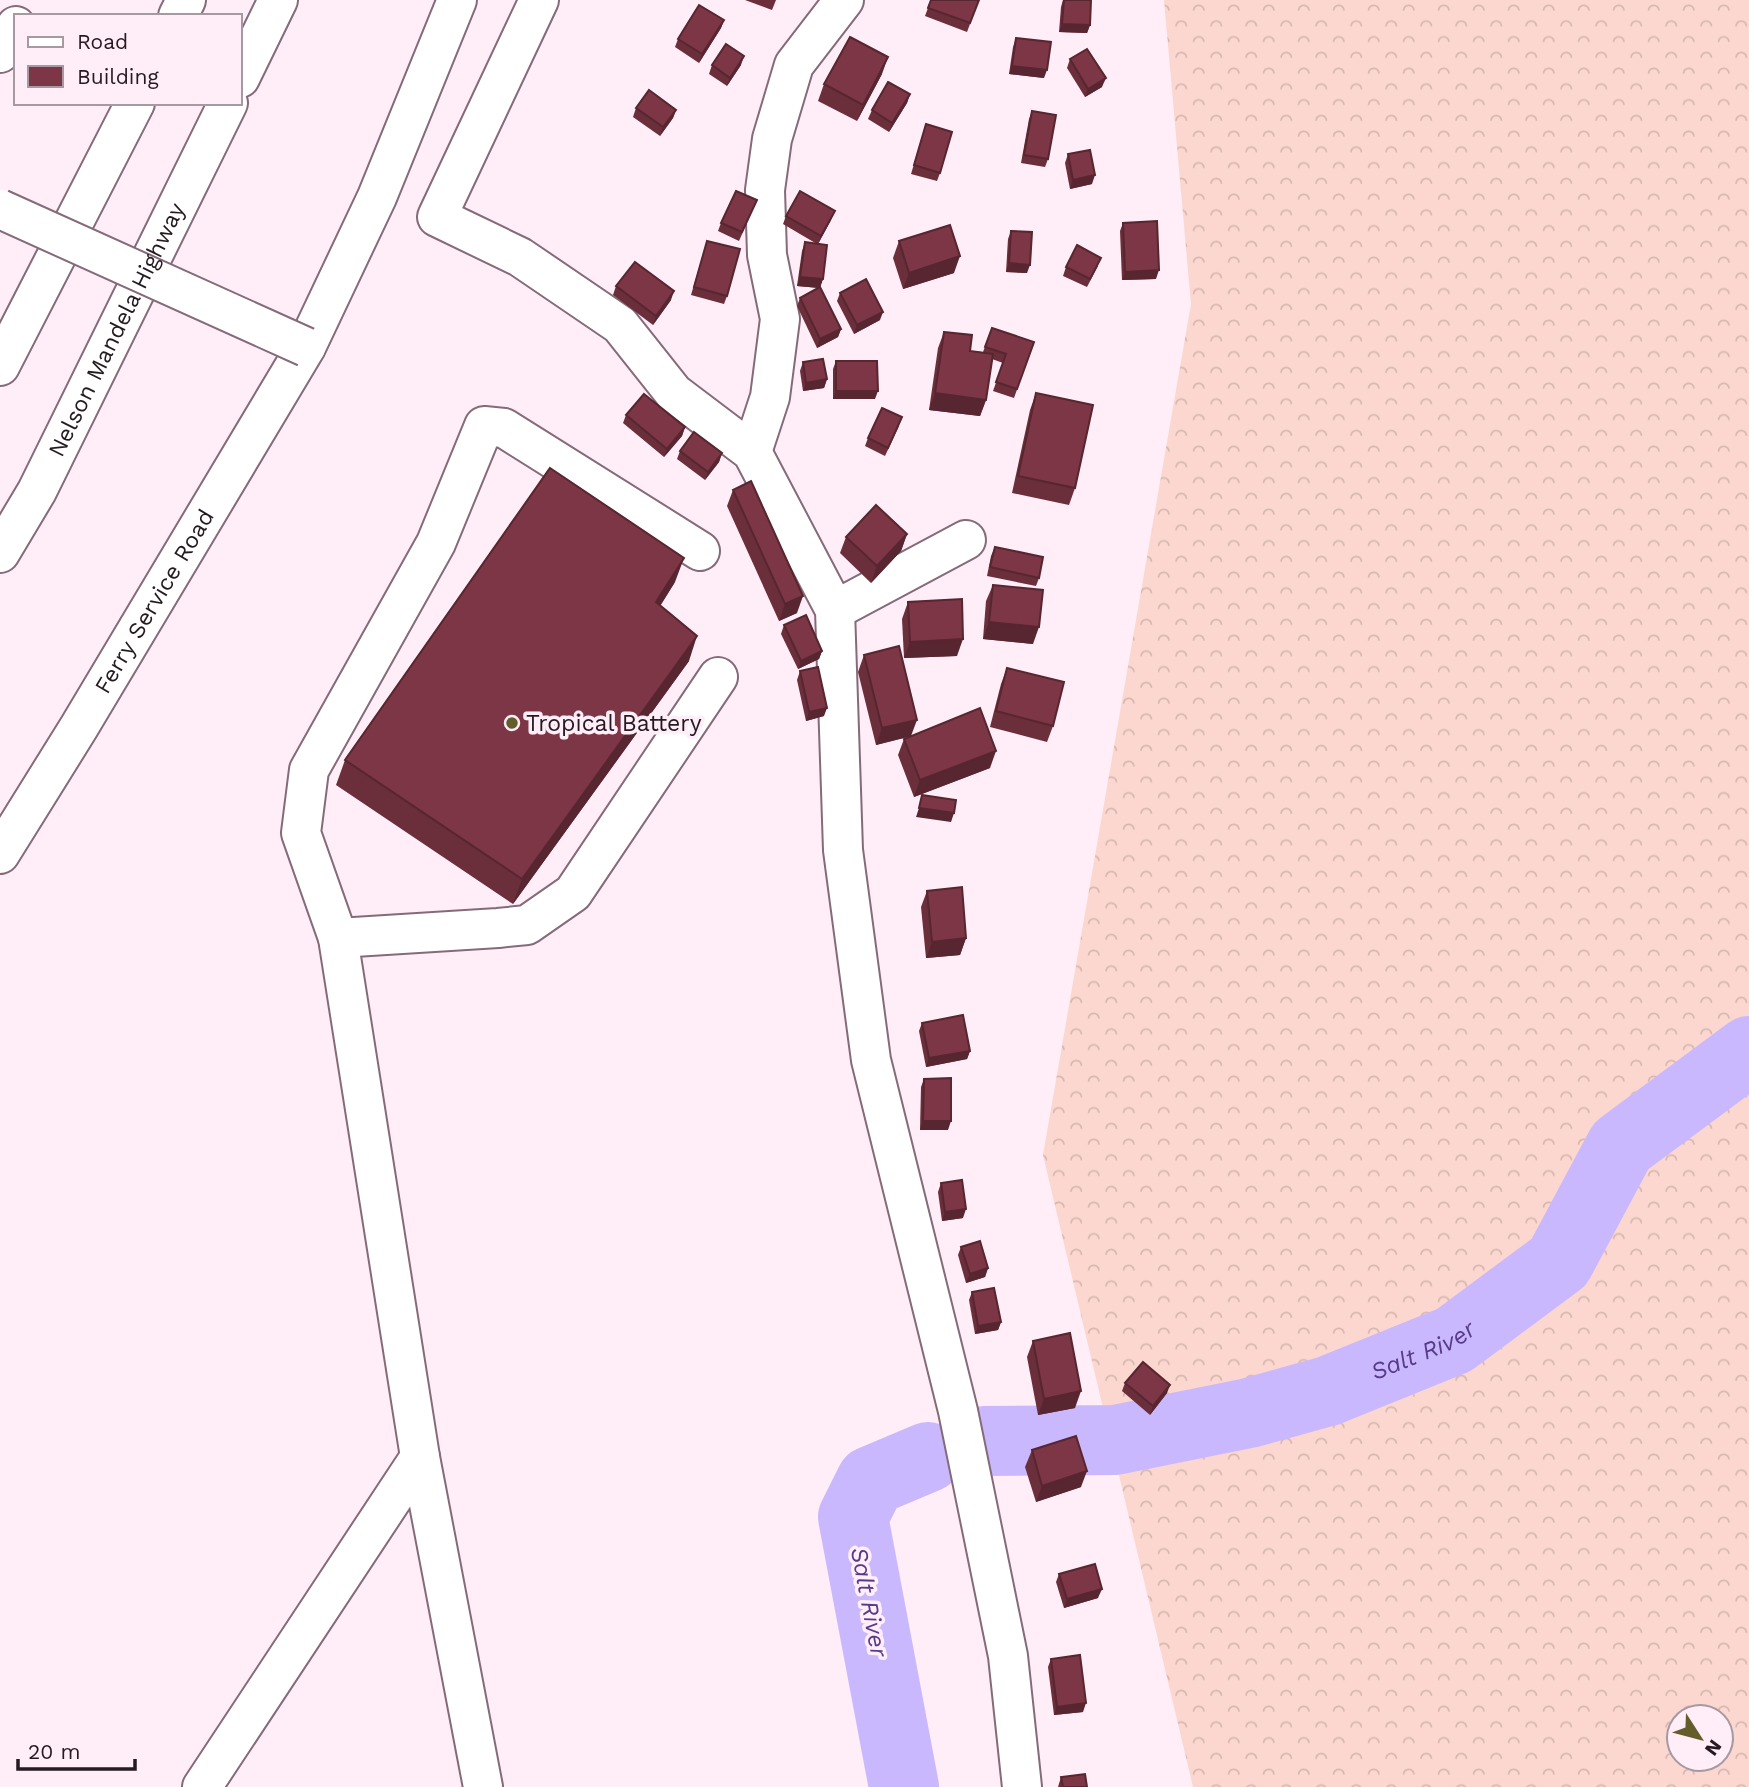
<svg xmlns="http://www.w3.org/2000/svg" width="1749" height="1787" viewBox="0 0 1749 1787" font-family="'Work Sans',sans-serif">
<defs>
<pattern id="forest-crowns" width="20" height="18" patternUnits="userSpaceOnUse" patternTransform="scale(1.75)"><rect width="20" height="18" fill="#fbd7cf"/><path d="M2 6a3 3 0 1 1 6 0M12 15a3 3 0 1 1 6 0" fill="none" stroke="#d7b8b1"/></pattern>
</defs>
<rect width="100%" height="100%" fill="#ffedf7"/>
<path fill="url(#forest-crowns)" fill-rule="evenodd" d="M1164,0h585v1787h-556l-150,-632 148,-851zM1679,1717h42v42h-42z"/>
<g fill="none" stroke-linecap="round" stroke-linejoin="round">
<g stroke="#cab8fe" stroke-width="70">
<path id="s1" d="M984,1441l131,-1 134,-27 79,-22 126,-51 105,-78 62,-116 128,-95"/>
<polyline points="904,1787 853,1517 871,1481 928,1457"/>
</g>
<defs>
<g id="minor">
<polyline points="539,0 437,217 520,257 620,325 674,393 752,452 835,610 843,850 871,1060 958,1411 1008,1656 1022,1787"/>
<polyline points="752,452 770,397 780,319 767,255 765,190 772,139 794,65 844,0"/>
<polyline points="835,610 966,540"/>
<path id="s2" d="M0,854l79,-127 227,-380 71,-150 80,-197"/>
<polyline points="338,938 498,928 527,925 573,893 718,677"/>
<polyline points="202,1787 420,1457"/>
<polyline points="483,1787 420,1457 338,938 301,833 309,770 436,543 484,426 504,428 700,551"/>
</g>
<g id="highway">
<polyline points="178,16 186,0"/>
<polyline points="0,53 16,26"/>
<polyline points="240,78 278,0"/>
<polyline points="0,366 135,103"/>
<path id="s3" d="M0,553l37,-62 191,-388"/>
</g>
</defs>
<use href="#minor" stroke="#856b79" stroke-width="42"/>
<use href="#highway" stroke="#856b79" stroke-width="42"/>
<use href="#minor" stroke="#fff" stroke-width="38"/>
<use href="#highway" stroke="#fff" stroke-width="38"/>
<defs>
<polyline id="minor-bridge" points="0,209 306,347"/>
</defs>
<use href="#minor-bridge" stroke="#856b79" stroke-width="42" stroke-linecap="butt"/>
<use href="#minor-bridge" stroke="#fff" stroke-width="38"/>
</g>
<g fill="#6b2e3b">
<polygon points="745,0 776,0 772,10"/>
<polygon points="979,0 967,32 925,16 928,8"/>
<polygon points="1063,0 1090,25 1087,33 1059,32 1061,7"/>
<polygon points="724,20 721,28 699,63 675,47 678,39"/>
<polygon points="1016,38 1044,78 1009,74 1013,47"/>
<polygon points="1070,59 1102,87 1085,97 1067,68"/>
<polygon points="712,65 741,65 727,86 709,74"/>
<polygon points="882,74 857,121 818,101 824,84"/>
<polygon points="910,94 907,103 889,132 868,119 872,110"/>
<polygon points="636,108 676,110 673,118 660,136 633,117"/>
<polygon points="1032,111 1048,159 1045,167 1021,163 1029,119"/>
<polygon points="926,124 940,173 937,181 911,174"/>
<polygon points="1068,154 1092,184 1070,189 1065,163"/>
<polygon points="757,200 739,241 718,231 721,223"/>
<polygon points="786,216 831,220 818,244 823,279 820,287 841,329 838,337 817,348 797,306 800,298 819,288 797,286 802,251 805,242 817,244 783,224"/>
<polygon points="1123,223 1156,279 1122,280 1120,231"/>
<polygon points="1011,231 1027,273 1006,272 1008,239"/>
<polygon points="707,241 727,296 724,304 691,295"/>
<polygon points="899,241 954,273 903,289 893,258"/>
<polygon points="1098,266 1087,287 1063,276 1066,267"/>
<polygon points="616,286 671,300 653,325 613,295"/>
<polygon points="840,293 880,320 854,334 837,301"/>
<polygon points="992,328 1034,342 1014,398 993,391 1003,363 992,359 986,400 980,416 929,410 938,348 944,332 970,351 983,352"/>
<polygon points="836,361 875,399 833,399 833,369"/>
<polygon points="803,362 827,379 824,388 803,391 800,371"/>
<polygon points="1036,393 1075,488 1069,505 1012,493 1030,410"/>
<polygon points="626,415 685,427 682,436 664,457 623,423"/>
<polygon points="899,426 885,456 865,446 868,438"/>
<polygon points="680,451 722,453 719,462 705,480 677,459"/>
<polygon points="733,490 797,613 779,621 727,506"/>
<polygon points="907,534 901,551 871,583 840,553 846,537"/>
<polygon points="995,547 1039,578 1036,586 987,576 991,556"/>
<polygon points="675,582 660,606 689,661 513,904 336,785 345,760"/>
<polygon points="993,585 1033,644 983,639 986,601"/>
<polygon points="908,602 957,656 904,658 902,619"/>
<polygon points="784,625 822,651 819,659 798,669 781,634"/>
<polygon points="864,655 911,736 990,768 914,797 898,755 904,739 908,737 876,745 858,672"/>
<polygon points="1007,668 1053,726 1047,742 990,727 1001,684"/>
<polygon points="800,671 824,716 806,721 797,680"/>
<polygon points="927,891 966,938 960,955 926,958 921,907"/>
<polygon points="922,1023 970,1051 967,1059 926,1067 919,1031"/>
<polygon points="924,1079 948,1130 920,1130 921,1087"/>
<polygon points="941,1183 963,1218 942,1221 938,1192"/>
<polygon points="961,1247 988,1268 985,1277 966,1283 958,1255"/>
<polygon points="972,1292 1001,1322 998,1330 975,1334 969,1300"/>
<polygon points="1033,1341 1075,1408 1038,1415 1027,1357"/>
<polygon points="1125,1383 1167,1393 1150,1415 1122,1391"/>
<polygon points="1032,1450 1081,1487 1036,1502 1025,1467"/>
<polygon points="1059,1574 1098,1598 1064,1608 1056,1582"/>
<polygon points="1051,1659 1083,1712 1054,1715 1048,1667"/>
<polygon points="1061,1777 1087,1787 1058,1787"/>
</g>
<g fill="#572630">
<polygon points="724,20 721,28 699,63 702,54"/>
<polygon points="1062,24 1090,25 1087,33 1059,32"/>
<polygon points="744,56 741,65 727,86 730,78"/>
<polygon points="888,57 882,74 857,121 863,105"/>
<polygon points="1012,66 1047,70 1044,78 1009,74"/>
<polygon points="1106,78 1102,87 1085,97 1088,89"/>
<polygon points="910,94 907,103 889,132 892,123"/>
<polygon points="676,110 673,118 660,136 663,127"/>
<polygon points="1095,175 1092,184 1070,189 1073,180"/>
<polygon points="835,211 831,220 818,244 821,236"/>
<polygon points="960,256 954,273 903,289 909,273"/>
<polygon points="1009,263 1030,265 1027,273 1006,272"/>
<polygon points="1159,270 1156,279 1122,280 1125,272"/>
<polygon points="800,277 823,279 820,288 797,286"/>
<polygon points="674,291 671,300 653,325 656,316"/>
<polygon points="883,312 880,320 854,334 857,325"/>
<polygon points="841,329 838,337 817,348 820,339"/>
<polygon points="827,379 824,388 803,391 806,383"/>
<polygon points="836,391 878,391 875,399 833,399"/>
<polygon points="935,393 986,400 980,416 929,410"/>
<polygon points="685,427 682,436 664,457 667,449"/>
<polygon points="722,453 719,462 705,480 708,472"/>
<polygon points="907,534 901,551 871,583 877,566"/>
<polygon points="684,558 675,582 647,627 656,602"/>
<polygon points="803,596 797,613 779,621 785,604"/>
<polygon points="989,622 1039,627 1033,644 983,639"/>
<polygon points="697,636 689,661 513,904 522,879"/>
<polygon points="963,639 957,656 904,658 910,642"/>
<polygon points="822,651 819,659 798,669 801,661"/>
<polygon points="827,708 824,716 806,721 809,712"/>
<polygon points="917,720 911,736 876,745 882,728"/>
<polygon points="996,751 990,768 914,797 920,780"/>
<polygon points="919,808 954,813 951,822 916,817"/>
<polygon points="966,938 960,955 926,958 932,942"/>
<polygon points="970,1051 967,1059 926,1067 929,1058"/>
<polygon points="923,1121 951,1121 948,1130 920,1130"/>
<polygon points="966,1209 963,1218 942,1221 945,1212"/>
<polygon points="988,1268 985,1277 966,1283 970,1274"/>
<polygon points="1001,1322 998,1330 975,1334 978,1326"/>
<polygon points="1170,1385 1167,1393 1150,1415 1153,1406"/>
<polygon points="1081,1391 1075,1408 1038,1415 1044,1399"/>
<polygon points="1087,1471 1081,1487 1036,1502 1042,1486"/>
<polygon points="1102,1589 1098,1598 1064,1608 1067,1599"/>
<polygon points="1086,1703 1083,1712 1054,1715 1057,1707"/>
</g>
<g fill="#7c3645" stroke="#572630" stroke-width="2">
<polygon points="931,0 979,0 970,23 928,8"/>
<polygon points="1064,0 1091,0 1090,25 1062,24"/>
<polygon points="699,5 724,20 702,54 678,39"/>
<polygon points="850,37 888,57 863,105 824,84"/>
<polygon points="1016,38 1051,42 1047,70 1012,66"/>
<polygon points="726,44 744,56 730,78 712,65"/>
<polygon points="1087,49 1106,78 1088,89 1070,59"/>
<polygon points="888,82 910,94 892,123 872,110"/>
<polygon points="649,90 676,110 663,127 636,108"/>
<polygon points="1032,111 1056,115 1048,159 1024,155"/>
<polygon points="926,124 952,132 940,173 914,165"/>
<polygon points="1090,150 1095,175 1073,180 1068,154"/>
<polygon points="736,191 757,200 742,232 721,223"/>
<polygon points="800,191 835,211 821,236 786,216"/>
<polygon points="1157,221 1159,270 1125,272 1123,223"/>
<polygon points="950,225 960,256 909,273 899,241"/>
<polygon points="1011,231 1032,232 1030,265 1009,263"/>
<polygon points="707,241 740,249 727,296 694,287"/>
<polygon points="805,242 827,245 823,279 800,277"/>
<polygon points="1077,245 1101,258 1090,279 1066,267"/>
<polygon points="635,262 674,291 656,316 616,286"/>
<polygon points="866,279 883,312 857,325 840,293"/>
<polygon points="820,287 841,329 820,339 800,298"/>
<polygon points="992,328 1034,342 1017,389 996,382 1006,354 985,347"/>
<polygon points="944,332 972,335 970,351 993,354 986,400 935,393"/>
<polygon points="823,359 827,379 806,383 803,362"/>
<polygon points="836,361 877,361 878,391 836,391"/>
<polygon points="1036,393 1093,405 1075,488 1018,476"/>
<polygon points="644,394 685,427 667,449 626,415"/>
<polygon points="882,408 902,417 888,448 868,438"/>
<polygon points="694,432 722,453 708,472 680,451"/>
<polygon points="550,468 684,558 656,602 697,636 522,879 345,760"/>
<polygon points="751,481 803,596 785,604 733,490"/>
<polygon points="876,505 907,534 877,566 846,537"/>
<polygon points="995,547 1043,557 1039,578 990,567"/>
<polygon points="993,585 1043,590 1039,627 989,622"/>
<polygon points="962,599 963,639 910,642 908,602"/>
<polygon points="806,615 822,651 801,661 784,625"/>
<polygon points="899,646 917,720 882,728 864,655"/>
<polygon points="818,667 827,708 809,712 800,671"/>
<polygon points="1007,668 1064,682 1053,726 996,711"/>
<polygon points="980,708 996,751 920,780 904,739"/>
<polygon points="922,795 956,800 954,813 919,808"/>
<polygon points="962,887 966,938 932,942 927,891"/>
<polygon points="963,1015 970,1051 929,1058 922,1023"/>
<polygon points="951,1078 951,1121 923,1121 924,1079"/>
<polygon points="962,1180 966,1209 945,1212 941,1183"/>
<polygon points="980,1241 988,1268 970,1274 961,1247"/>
<polygon points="994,1288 1001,1322 978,1326 972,1292"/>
<polygon points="1070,1333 1081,1391 1044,1399 1033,1341"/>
<polygon points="1143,1362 1170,1385 1153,1406 1125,1383"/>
<polygon points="1076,1436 1087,1471 1042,1486 1032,1450"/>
<polygon points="1095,1564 1102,1589 1067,1599 1059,1574"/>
<polygon points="1080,1655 1086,1703 1057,1707 1051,1659"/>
<polygon points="1085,1774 1087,1787 1063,1787 1061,1777"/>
</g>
<circle fill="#625d2a" stroke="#ffedf7" stroke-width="2.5" cx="512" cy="723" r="7"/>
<g text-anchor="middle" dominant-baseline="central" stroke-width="7" stroke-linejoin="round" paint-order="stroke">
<g font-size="23" fill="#241a20" stroke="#ffedf7">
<text stroke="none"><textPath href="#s3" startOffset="252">Nelson Mandela Highway</textPath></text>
<text stroke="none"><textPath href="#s2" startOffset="296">Ferry Service Road</textPath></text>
</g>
<g font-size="23" fill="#241a20" stroke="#ffedf7" text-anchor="start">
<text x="526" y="723">Tropical Battery</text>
</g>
<g font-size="24" font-style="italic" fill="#563b8b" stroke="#ffedf7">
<text stroke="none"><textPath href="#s1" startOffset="453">Salt River</textPath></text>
<text transform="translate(869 1602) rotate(79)">Salt River</text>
</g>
</g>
<rect x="14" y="14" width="228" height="91" fill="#ffedf7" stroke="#a799a1" stroke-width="2"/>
<rect x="28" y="37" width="35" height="10" fill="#ffffff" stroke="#a799a1" stroke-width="2"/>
<text x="77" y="49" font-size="21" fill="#241a20">Road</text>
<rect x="28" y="66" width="35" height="21" fill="#7c3645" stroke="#a799a1" stroke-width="2"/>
<text x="77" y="84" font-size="21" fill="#241a20">Building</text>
<g transform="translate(1700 1738) rotate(126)"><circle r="33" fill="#ffedf7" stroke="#a799a1" stroke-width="2"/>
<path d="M0-5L12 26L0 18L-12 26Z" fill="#625d2a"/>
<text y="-10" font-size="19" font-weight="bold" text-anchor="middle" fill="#241a20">N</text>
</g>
<path d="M18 1759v10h117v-10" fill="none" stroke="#241a20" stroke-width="3.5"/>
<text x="28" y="1759" font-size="21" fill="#241a20" stroke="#ffedf7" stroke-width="5" paint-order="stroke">20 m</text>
</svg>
